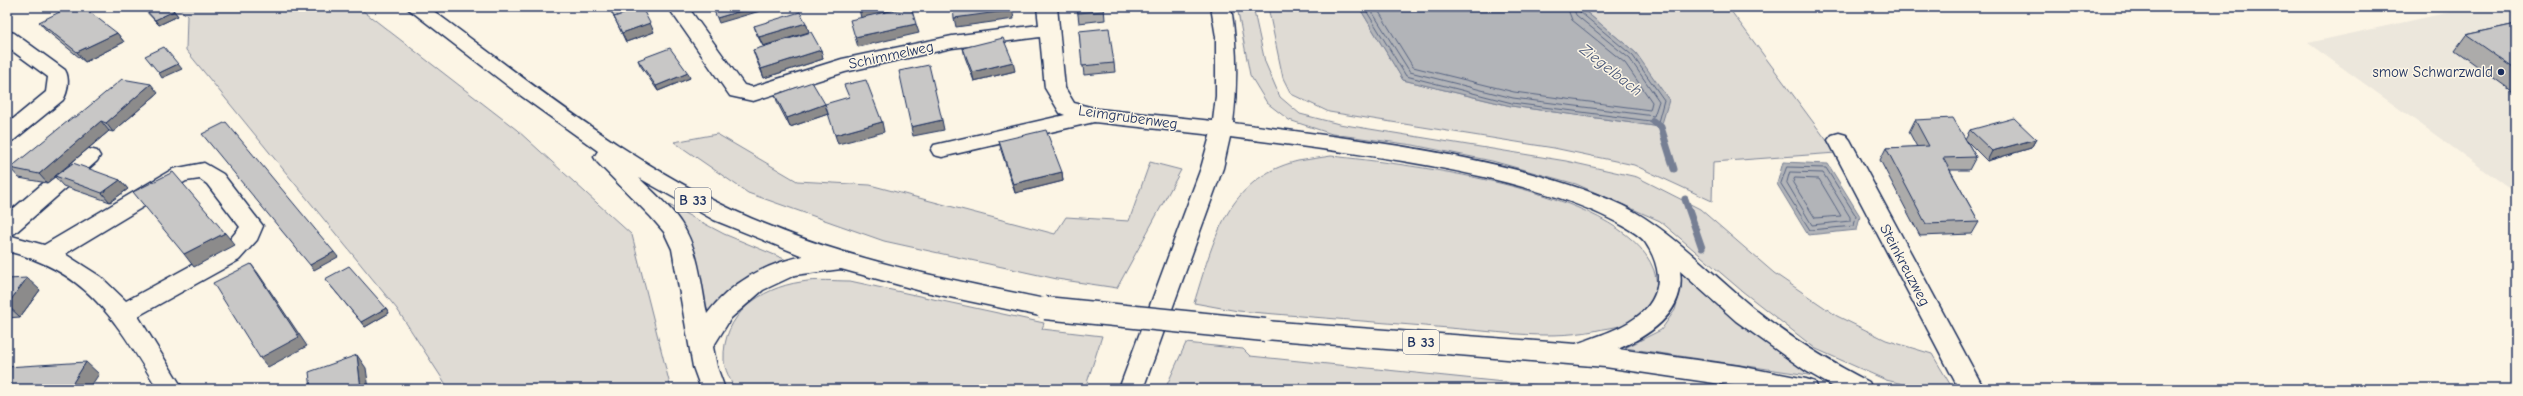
<svg xmlns="http://www.w3.org/2000/svg" width="2523" height="396" viewBox="0 0 2523 396" font-family="'Comic Neue',sans-serif">
<rect width="100%" height="100%" fill="#fcf5e5"/>
<filter id="ink" filterUnits="userSpaceOnUse"><feTurbulence type="fractalNoise" baseFrequency=".025" numOctaves="2"/><feDisplacementMap in="SourceGraphic" scale="8" xChannelSelector="R" yChannelSelector="G"/><feConvolveMatrix kernelMatrix="1 2 1 2 8 2 1 2 1" color-interpolation-filters="sRGB"/></filter>
<g filter="url(#ink)">
<polygon fill="#ece7dc" points="2474,7 2516,7 2516,193 2308,43"/>
<g fill="#dfdbd4" stroke="#7d8599">
<polygon points="178,7 358,7 517,130 632,235 671,389 449,389 397,309 186,50 187,16"/>
<polygon points="1237,7 1253,7 1265,62 1280,97 1300,114 1339,124 1566,161 1637,177 1700,209 1774,273 1837,316 1886,340 1932,354 1953,389 1924,389 1886,380 1816,349 1742,291 1660,221 1576,184 1492,161 1413,145 1332,134 1289,120 1267,103 1250,75"/>
<polygon points="1268,7 1359,7 1403,80 1511,106 1661,127 1636,53 1580,7 1728,7 1836,153 1713,162 1712,201 1634,165 1554,148 1329,112 1291,94 1283,78"/>
<polygon points="717,134 797,181 870,185 1055,234 1066,217 1129,221 1150,162 1181,170 1117,288 1057,279 884,241 748,193 674,142"/>
<path d="M1331,156c75,8 308,34 325,122 4,20 -16,39 -33,47 -6,2 -14,3 -20,4 -50,12 -102,3 -154,-1 -70,-6 -141,-11 -211,-17l-44,-8c19,-60 32,-125 104,-142 11,-2 22,-3 33,-5z"/>
<polygon points="669,205 724,234 794,263 700,325 682,228"/>
<path d="M1673,259c47,42 91,91 149,118l-197,-29 36,-18 14,-20 6,-22z"/>
<path d="M850,281l194,42 -2,6 60,7 -17,53h-351c-3,-9 -10,-20 -10,-29 -2,-45 36,-72 77,-78 16,-3 33,-1 49,-1z"/>
<polygon points="1186,343 1243,349 1250,356 1572,389 1165,389"/>
</g>
<g fill="#b2b4b8" stroke="#767f94">
<polygon points="1359,7 1580,7 1636,53 1669,100 1661,127 1511,106 1403,80"/>
<polygon points="1783,162 1828,164 1860,216 1857,230 1808,235 1777,184"/>
</g>
<g fill="none" stroke-linecap="round" stroke-linejoin="round">
<g stroke="#576482" stroke-width="1">
<polyline points="1364,7 1406,76 1512,103 1658,122 1664,100 1633,56 1580,12 1578,7"/>
<polyline points="1369,7 1410,72 1513,98 1654,116 1659,101 1630,59 1576,15 1573,7"/>
<polyline points="1376,7 1413,67 1514,92 1650,110 1652,102 1625,63 1572,20 1567,7"/>
<polygon points="1787,167 1826,168 1856,216 1854,226 1810,230 1781,184"/>
<polygon points="1790,172 1823,173 1850,217 1850,221 1812,225 1787,183"/>
<polygon points="1795,178 1819,179 1841,216 1815,218 1793,183"/>
</g>
<g stroke="#767f94" stroke-width="7">
<polyline points="1653,121 1661,127 1674,169"/>
<polyline points="1685,199 1702,248"/>
</g>
<defs>
<g id="minor">
<polygon points="668,7 688,7 744,85 752,87 842,59 952,36 1039,25 1037,7 1057,7 1065,88 1074,103 1098,109 1222,122 1229,124 1232,129 1229,134 1222,136 1094,122 942,157 934,155 931,150 934,145 1065,115 1060,113 1045,88 1040,37 952,48 845,72 753,101 730,96"/>
<path d="M7,31l7,2 51,37c5,8 3,22 -2,30l-49,40 -7,2v-18l39,-32 2,-15 -41,-30z"/>
<polygon points="1839,133 1846,135 1850,140 1984,389 1959,389 1828,140 1832,135"/>
<path d="M89,149l8,2 3,5 -3,5 -82,72 -7,2 36,10 129,-76 31,-6 19,11 40,52 -6,14 -18,20 -101,56 45,73h-25c-41,-66 -69,-118 -151,-138v-37l74,-63zM200,179l7,5 33,43 -17,21 -97,53 -25,-24 -36,-23 121,-73z"/>
</g>
<g id="major">
<path d="M406,7h22c109,80 216,169 342,219 88,36 182,54 275,73l8,3 4,6 -4,6 -8,3 -124,-26 -80,-22 -46,6 -32,15 -32,28 -18,29 4,20 8,22h-24l-8,-22 -21,-118 -8,-17 -13,-15 -54,-55 -3,-5 4,-6 -78,-56zM639,178l75,42 89,36c-38,8 -73,27 -96,58 -6,-30 -8,-64 -26,-91 -11,-17 -28,-31 -42,-45z"/>
<path d="M1211,7h20c6,39 7,77 2,116 99,13 199,24 296,50 36,10 73,21 106,39 44,26 79,64 118,96 36,29 75,53 116,74l3,7h-35l-31,-18 -70,-50 -56,-50c6,40 -29,64 -62,78l121,17 67,13 9,3 3,7h-63l-150,-22 -340,-28 -8,-2 -4,-7 4,-7 8,-2 311,23c33,-12 83,-25 82,-68 -1,-12 -6,-24 -13,-34 -6,-8 -20,-15 -29,-20 -41,-22 -87,-34 -132,-45 -83,-19 -169,-29 -254,-40l-7,31 -80,221h-24l82,-221 11,-39 4,-33v-59z"/>
</g>
</defs>
<use href="#minor" stroke="#1b2f5e" stroke-width="3"/>
<use href="#major" stroke="#1b2f5e" stroke-width="3"/>
<use href="#minor" fill="#fcf5e5" fill-rule="evenodd"/>
<use href="#major" fill="#fcf5e5" fill-rule="evenodd"/>
<defs>
<polyline id="major-bridge" points="1045,308 1265,330"/>
</defs>
<use href="#major-bridge" stroke="#1b2f5e" stroke-width="25" stroke-linecap="butt"/>
<use href="#major-bridge" stroke="#fcf5e5" stroke-width="22"/>
</g>
<g fill="#acabaa" stroke="#1b2f5e">
<polygon points="142,7 171,7 178,16 159,25"/>
<polygon points="609,7 654,32 626,42"/>
<polygon points="1077,7 1104,7 1105,20 1079,23"/>
<polygon points="39,22 117,33 124,42 85,62 47,31"/>
<polygon points="806,23 809,32 763,46 757,35 754,26"/>
<polygon points="2516,24 2516,94 2455,50 2466,35"/>
<polygon points="1079,31 1114,63 1115,72 1084,75"/>
<polygon points="963,48 1015,71 974,81 965,57"/>
<polygon points="753,50 821,50 823,59 764,78 756,59"/>
<polygon points="638,60 690,78 658,91 640,65"/>
<polygon points="158,93 113,132 109,131 56,176 120,180 128,189 110,202 63,186 55,177 47,183 19,178 10,168 76,117"/>
<polygon points="775,95 828,114 790,127 778,104"/>
<polygon points="1915,120 1965,139 1970,130 2036,139 2031,148 1987,161 1966,140 1976,157 1969,170 1950,170 1979,222 1972,234 1920,236 1880,160 1886,148 1917,147 1909,132"/>
<polygon points="999,141 1062,172 1063,181 1015,193 1001,150"/>
<polygon points="7,279 40,290 20,317 7,318"/>
<polygon points="325,279 386,308 389,313 365,327"/>
</g>
<g fill="#8c8b8b" stroke="#1b2f5e">
<polygon points="754,7 758,7 760,11 719,23 717,18"/>
<polygon points="867,7 910,7 861,18 859,9"/>
<polygon points="1012,7 1014,19 956,27 954,18"/>
<polygon points="174,11 178,16 159,25 155,20"/>
<polygon points="650,23 654,32 626,42 622,33"/>
<polygon points="806,23 809,32 763,46 759,37"/>
<polygon points="916,24 919,33 858,47 855,37"/>
<polygon points="117,33 124,42 85,62 77,52"/>
<polygon points="821,50 823,59 764,78 761,69"/>
<polygon points="1013,62 1015,71 974,81 972,72"/>
<polygon points="178,64 182,69 162,78 159,73"/>
<polygon points="688,73 690,78 658,91 656,86"/>
<polygon points="151,84 158,93 113,132 106,123"/>
<polygon points="825,104 828,114 790,127 787,118"/>
<polygon points="942,120 944,130 913,136 911,127"/>
<polygon points="101,121 109,131 47,183 39,174"/>
<polygon points="882,122 884,132 838,144 835,135"/>
<polygon points="2036,139 2031,148 1987,161 1992,151"/>
<polygon points="1062,172 1063,181 1015,193 1013,184"/>
<polygon points="120,180 128,189 110,202 102,193"/>
<polygon points="225,233 235,245 194,267 184,254"/>
<polygon points="334,252 338,257 314,270 310,265"/>
<polygon points="251,264 258,273 307,346 268,367 260,358"/>
<polygon points="27,278 40,290 20,317 7,305"/>
<polygon points="386,308 389,313 365,327 361,322"/>
<polygon points="357,355 366,368 369,389 361,389"/>
<polygon points="86,362 99,374 89,389 69,389"/>
</g>
<g fill="#c8c7c6" stroke="#1b2f5e">
<polygon points="70,7 83,7 117,33 77,52 39,22"/>
<polygon points="143,7 171,7 174,11 155,20"/>
<polygon points="609,7 641,7 642,8 614,17 616,21"/>
<polygon points="727,7 754,7 717,18 714,11"/>
<polygon points="858,7 867,7 859,9"/>
<polygon points="908,7 911,7 916,24 855,37 850,20"/>
<polygon points="953,7 1012,7 1013,10 954,18"/>
<polygon points="1077,7 1104,7 1104,11 1078,13"/>
<polygon points="642,8 650,23 622,33 614,17"/>
<polygon points="800,12 806,23 759,37 754,26"/>
<polygon points="2516,24 2516,70 2466,35"/>
<polygon points="1109,28 1114,63 1082,66 1079,31"/>
<polygon points="811,32 821,50 761,69 753,50"/>
<polygon points="1003,38 1013,62 972,72 963,48"/>
<polygon points="164,47 178,64 159,73 145,56"/>
<polygon points="670,48 688,73 656,86 638,60"/>
<polygon points="929,65 942,120 911,127 899,71"/>
<polygon points="122,79 151,84 106,123 101,121 39,174 10,168 73,117 76,117"/>
<polygon points="866,80 882,122 835,135 825,104 849,97 844,85"/>
<polygon points="812,82 825,104 787,118 775,95"/>
<polygon points="1953,118 1976,157 1943,158 1979,222 1926,224 1886,148 1929,146 1915,120"/>
<polygon points="2014,118 2036,139 1992,151 1970,130"/>
<polygon points="226,122 334,252 310,265 202,134"/>
<polygon points="1046,130 1062,172 1013,184 999,141"/>
<polygon points="73,163 120,180 102,193 55,176"/>
<polygon points="173,172 225,233 184,254 133,192"/>
<polygon points="251,264 299,337 260,358 213,283"/>
<polygon points="349,266 386,308 361,322 325,279"/>
<polygon points="27,278 7,305 7,279"/>
<polygon points="357,355 361,389 311,389 309,372"/>
<polygon points="86,362 69,389 7,389 7,367"/>
</g>
</g>
<circle fill="#1b2f5e" stroke="#fcf5e5" stroke-width="1.5" cx="2501" cy="72" r="4"/>
<g text-anchor="middle" dominant-baseline="central" stroke-width="3" stroke-linejoin="round" paint-order="stroke">
<g fill="#fcf5e5" stroke="#5e6a86" stroke-width="1">
<rect x="675" y="188" width="36" height="24" rx="3"/>
<rect x="1403" y="330" width="36" height="24" rx="3"/>
</g>
<g font-size="14" font-weight="bold" fill="#1b2f5e">
<text x="693" y="200">B 33</text>
<text x="1421" y="342">B 33</text>
</g>
<g font-size="15" fill="#1b2f5e" stroke="#fcf5e5">
<text transform="translate(891 55) rotate(-12)">Schimmelweg</text>
<text transform="translate(1128 117) rotate(8)">Leimgrubenweg</text>
<text transform="translate(1905 265) rotate(62)">Steinkreuzweg</text>
</g>
<g font-size="15" fill="#1b2f5e" stroke="#fcf5e5" text-anchor="end">
<text x="2493" y="72">smow Schwarzwald</text>
</g>
<g font-size="16" font-style="italic" fill="#485779" stroke="#fcf5e5">
<text transform="translate(1611 70) rotate(38)">Ziegelbach</text>
</g>
</g>
<rect width="2523" height="396" fill="none" stroke="#fcf5e5" stroke-width="24"/>
<rect x="12" y="12" width="2499" height="372" fill="none" stroke="#1b2f5e" stroke-width="1.5" filter="url(#ink)"/>
</svg>
